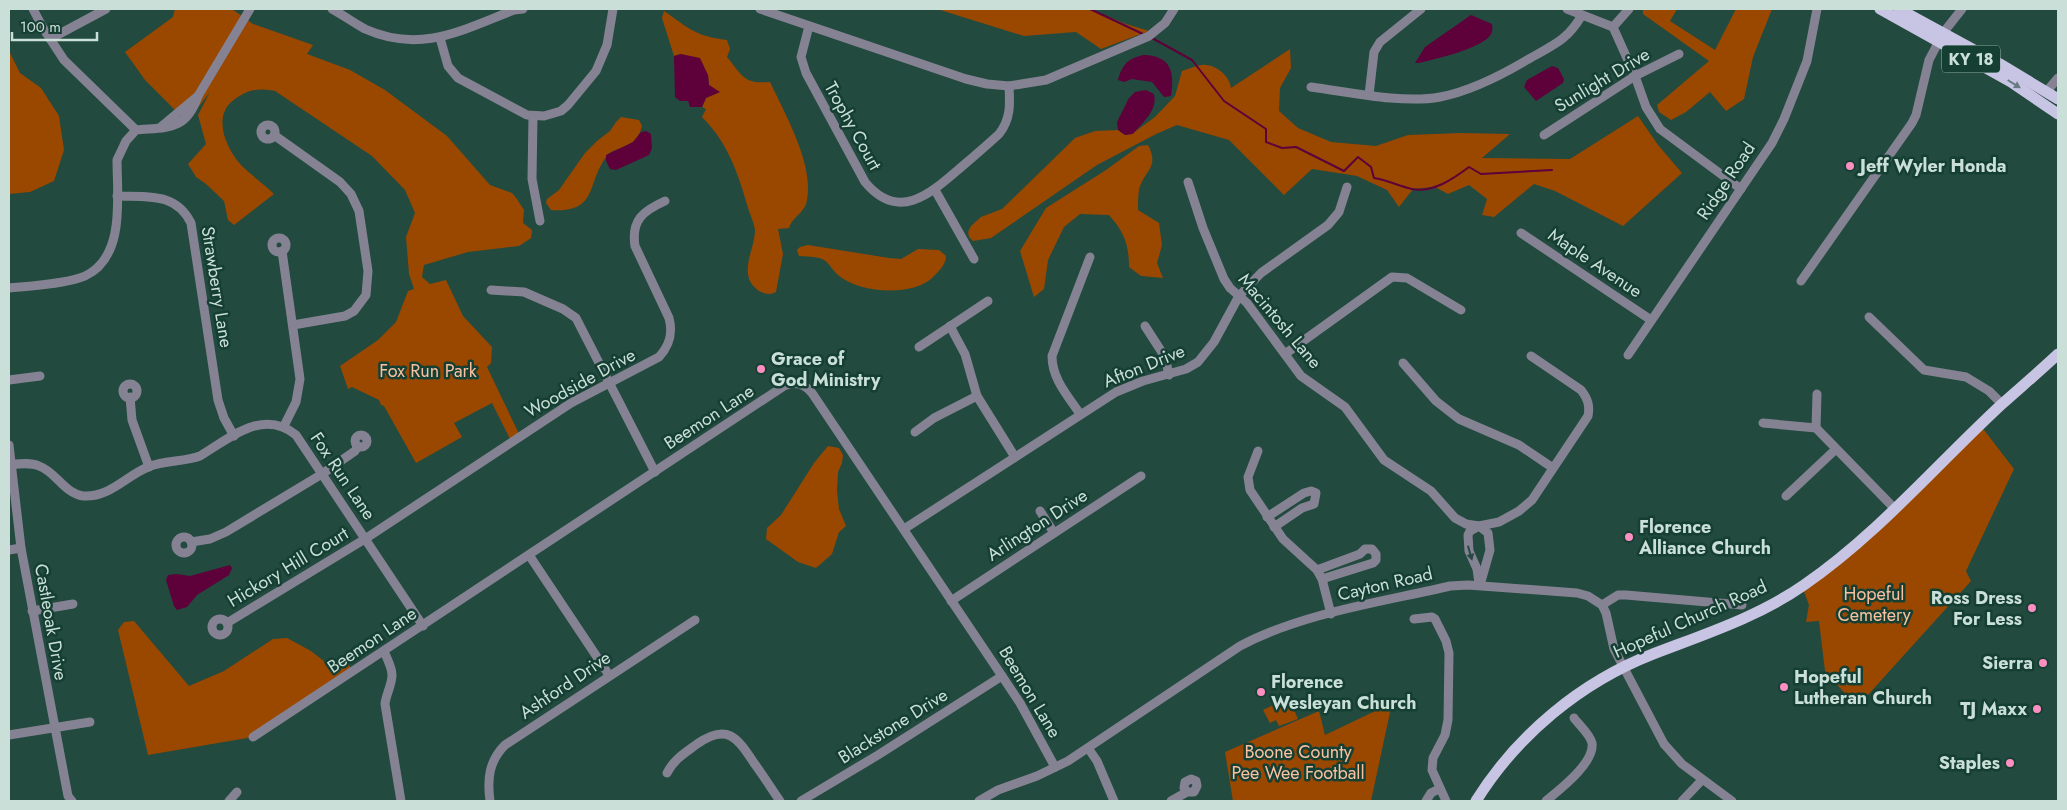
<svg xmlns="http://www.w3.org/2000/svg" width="2067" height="810" viewBox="0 0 2067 810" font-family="Jost,sans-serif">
<rect width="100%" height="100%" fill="#224a3e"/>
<g fill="#9a4800">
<path d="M175,9h57l21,15 60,21 -6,9 43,16 35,20 62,46 43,49 22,8 5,6 7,11 -1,13 9,7 -1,8 -12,8 -51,6 -44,13 -2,12 8,7 16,-4 17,36 29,31 -1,16 -4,4 33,69 -9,5 -19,-38 -38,20 8,14 -46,26 -32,-57 -3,-1 -2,-5 -27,-13 -4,2 -8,-23 38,-26 18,-18 12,-31 6,-2 -5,-15 -3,-37 9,-24 -10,-23 -33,-34 -97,-65c-17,-3 -25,-2 -40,8 -24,16 -9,50 7,67 10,10 22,18 32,28l-40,31 -6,-5 -4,-19 -18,-17 -10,-7 -8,-13 18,-20 -8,-29 12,-23 -23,30 -42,-42 -20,-28 48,-35z"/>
<polygon points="937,9 1090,9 1126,24 1149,31 1101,49 1076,32 1024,36"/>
<polygon points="1643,9 1677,9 1670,21 1715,50 1736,9 1772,9 1753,57 1744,99 1726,111 1710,92 1686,112 1671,120 1659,112 1657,105 1709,61 1643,14"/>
<path d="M664,11c26,18 31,25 63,29l3,9 -3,8c16,19 16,27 43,25 15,32 44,82 37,118 -2,13 -14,16 -18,28l-11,1 5,25 -7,38c-10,6 -23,-3 -27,-13 -5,-16 6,-33 6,-49 -1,-7 -5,-16 -7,-22 -10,-35 -20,-65 -46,-91l4,-8 -4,-2 4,-9 13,-6 -10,-7 -1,-10 -27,-21 -7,2 -12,-38z"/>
<path d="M1290,49l1,19 -11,20 -1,23 19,17 33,14 45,4 32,-11 53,-2 49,1 -28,24 88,1 68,-43 20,29 24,28 -59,53 -68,-35 -21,-7 -40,33 -12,-2 5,-16 -18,-14 -21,9 -13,-7 -22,2 -14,18 -12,-17 -30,-14 -45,-7 -28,26 -55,-55 -52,-15 -21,9 -59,31 -106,73 -18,3 -4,-4 -1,-5 3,-6 10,-9 21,-8 73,-71 20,-7 23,-1 7,5 8,-2 22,-16 20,-21 7,-25c7,-2 17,-7 24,-6 12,1 24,12 25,23z"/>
<polygon points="9,51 20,73 41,88 59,116 64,150 54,181 30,192 9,194"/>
<path d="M621,117l18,3 3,6c-6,26 -29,19 -36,31 -20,28 -8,56 -55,53l-5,-7 1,-4 12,-9 26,-37 12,-12 13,-10 6,-9z"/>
<path d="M1148,145c12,23 -4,25 -9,45 -1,6 -1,14 -1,20l21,13 3,22 -5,18 6,15 -22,-2 -12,-9c0,-23 -5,-35 -20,-52l-29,-1 -16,13 -16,33 -4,29 -10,8 -14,-46 26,-43 60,-38 33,-24z"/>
<path d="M808,245l81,13 12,1 17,-10 21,1 7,6c0,9 -8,16 -14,22 -20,19 -74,15 -94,-3 -6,-5 -9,-13 -16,-16 -7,-3 -16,-2 -23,-3l-2,-6 3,-3z"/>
<polygon points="1981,426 2014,469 1966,571 1971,581 1857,707 1825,671 1819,621 1806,622 1809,605 1802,586"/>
<polygon points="828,446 839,448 843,455 842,463 838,472 837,491 839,509 846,526 839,532 832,554 816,568 798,562 766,539 767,528 781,515 814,463"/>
<polygon points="134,621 189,686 224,671 273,639 287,638 311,651 325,662 343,658 351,668 253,737 148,755 118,630 124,622"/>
<polygon points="1289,698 1298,719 1279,726 1276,720 1270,723 1263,710"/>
<polygon points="1392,703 1371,801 1233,801 1225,752 1319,711 1325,735"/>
</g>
<g fill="#5e0039">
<path d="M1471,15l21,9c0,1 1,6 0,8 -5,16 -58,27 -73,31h-4l10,-16z"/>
<polygon points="681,54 700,58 708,75 709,85 720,92 706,98 702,107 690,107 688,101 680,101 675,97 674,56"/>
<path d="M1144,55c27,1 31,17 27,41l-7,1 -12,-15 -20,-3 -8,3 -6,-2c4,-15 10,-22 26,-25z"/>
<polygon points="1552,66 1558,68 1564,79 1563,83 1536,101 1524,87 1527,80"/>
<path d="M1146,90l8,4c4,16 -11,28 -21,40l-8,1 -7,-5 -1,-8 12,-24 6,-6z"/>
<polygon points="646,131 651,134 652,148 649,155 616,170 610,169 606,161 606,155 633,142 641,132"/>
<polygon points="230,565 232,568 229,575 197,595 187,607 177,610 174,606 166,580 168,575 177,574 190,576"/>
</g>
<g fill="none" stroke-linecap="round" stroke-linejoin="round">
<g stroke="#5e0039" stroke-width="2">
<polyline points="1090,9 1145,35"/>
<path d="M1152,38l40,22 32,41 42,28v13l16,6 14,-1 48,24 14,-14 13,10 3,11c13,2 25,8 38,11 21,4 41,-10 57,-22l12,7 71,-4"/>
</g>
<g stroke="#858393" stroke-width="9">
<polyline points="33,9 43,28 64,60 136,130"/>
<path d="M332,9c11,6 22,14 33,20 56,25 97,1 149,-19l9,-1"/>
<polyline points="760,9 966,79 987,84 1009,86 1046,80 1149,36 1165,23 1174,9"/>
<polyline points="1567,9 1613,27 1635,76 1646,107 1660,129 1741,189"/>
<path d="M809,26l-8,31 5,16 59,109c33,40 64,13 94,-13 13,-11 27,-23 40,-35 12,-15 11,-30 10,-48"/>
<polyline points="1613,27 1629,9"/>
<polyline points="1943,33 1962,9"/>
<polyline points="440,38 448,66 458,78 527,115 544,116 561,111 568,105 596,71 607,45 613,9"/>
<polyline points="50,39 106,9"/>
<path d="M1311,87c38,5 91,17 129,10 31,-6 60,-21 87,-37 26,-15 40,-19 55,-45"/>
<polyline points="2047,91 2058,78"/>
<polyline points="1369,95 1374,52 1380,42 1421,9"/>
<polyline points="533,116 532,179 540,221"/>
<circle cx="268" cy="132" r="7"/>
<polyline points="162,126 198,96 250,9"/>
<polyline points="274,135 340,182 351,194 359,211 368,271 366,295 354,311 345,316 293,325"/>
<polyline points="1544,135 1635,76 1679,54"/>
<polyline points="1188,182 1203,228 1224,279 1230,288 1247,303 1301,376 1345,407 1384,460 1431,491 1455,518 1466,524 1479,526 1488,533 1490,550 1480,585"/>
<polyline points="935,190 974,259"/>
<path d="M117,196c30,1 59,-4 74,27l27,177 6,18 10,18"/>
<polyline points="1521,233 1651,320"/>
<circle cx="279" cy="245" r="7"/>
<polyline points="282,251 300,379 296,402 284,426"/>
<polyline points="1801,281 1912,123 1916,115 1929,60 1939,41"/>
<path d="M9,288c20,-2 58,-4 76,-12 41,-19 32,-80 32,-116l9,-19 10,-11c32,-3 50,1 62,-34"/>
<polyline points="491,290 524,292 563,309 576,318 655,472"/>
<polyline points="1869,317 1924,370 1966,377 1989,391 2002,404"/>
<polyline points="950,326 965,354 977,396 1015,457"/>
<polyline points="1145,326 1165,357 1169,375"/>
<polyline points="919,347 988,301"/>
<polyline points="1285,354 1392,277 1407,278 1461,310"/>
<polyline points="1628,355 1772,143 1784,119 1807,61 1817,9"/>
<polyline points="1403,363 1436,401 1459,419 1519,445 1553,468"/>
<polyline points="9,380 40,376"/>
<circle cx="130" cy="391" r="7"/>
<polyline points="130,397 132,420 149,467"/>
<path d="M1080,414c-12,-18 -28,-35 -28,-58l38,-99"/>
<polyline points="1763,423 1816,428 1895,509"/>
<polyline points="1816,428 1817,394"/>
<polyline points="915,432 934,418 977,396"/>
<circle cx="361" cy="441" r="6"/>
<polyline points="9,445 21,548 68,796 72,801"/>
<polyline points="1258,451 1248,477 1250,490 1283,539 1317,570 1322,579 1331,614"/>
<path d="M9,465c9,-1 21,-3 30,1 16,5 26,28 44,30 26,2 43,-20 65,-29 16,-7 36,-5 52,-11 30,-18 63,-48 96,-21l127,191"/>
<polyline points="1786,496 1836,449"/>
<polyline points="1040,511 1054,533"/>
<polyline points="1267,517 1304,493 1311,491 1316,493 1314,504 1302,508 1274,527"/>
<polyline points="904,529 1116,392 1143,381 1186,369 1198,362 1214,342 1239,296 1261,273 1328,225 1339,212 1347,187"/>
<circle cx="184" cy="545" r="8"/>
<polyline points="191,542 210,539 226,532 322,474 355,451 358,446"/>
<polyline points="9,550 21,548"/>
<polyline points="529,555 609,675"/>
<polyline points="1317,570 1360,554 1365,549 1372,549 1376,554 1376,560 1373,563 1322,579"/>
<path d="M1479,583l-2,-14 -8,-18 -1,-16 2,-4 9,-5 20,-4 20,-11 13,-11 56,-84c2,-10 0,-17 -7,-26l-50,-34"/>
<polyline points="951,601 1141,476"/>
<polyline points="1602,605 1618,595 1626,595 1742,605"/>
<polyline points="32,611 73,604"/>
<circle cx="220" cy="627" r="8"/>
<polyline points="1414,619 1432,617 1435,619 1446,641 1449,653 1448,720 1445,735 1433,758 1432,770 1446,801"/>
<path d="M227,623l138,-84 206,-136 88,-46c11,-12 14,-24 10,-39l-34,-72c-4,-26 8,-35 30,-45"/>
<path d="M384,651c3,8 8,16 8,24 0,10 -6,19 -7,29l16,97"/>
<polyline points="9,735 90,722"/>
<path d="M253,737l531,-351c11,-5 21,-2 28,7l190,283 18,27 35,64"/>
<polyline points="1088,748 1097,761 1114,801"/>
<path d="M667,773c7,-14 18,-20 30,-29 30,-21 40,-7 57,19 9,12 17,25 26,38"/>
<polyline points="229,801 237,792"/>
<path d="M490,801c-3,-22 -1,-40 15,-56l190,-125"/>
<polyline points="801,801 878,755 1002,676"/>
<path d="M979,801l19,-11 39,-14 31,-15 172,-115c62,-33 142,-44 210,-60l18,-1 109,8 11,3 14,9 4,8 8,36 50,95 18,20 50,37"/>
<polyline points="1171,801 1187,792 1194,792 1197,786 1196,781 1191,779 1185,782 1184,788 1187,792"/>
<polyline points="1426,801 1431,793 1439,789"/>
<path d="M1546,801c13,-11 49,-38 46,-58 -2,-9 -13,-18 -18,-25"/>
<polyline points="1682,801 1702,780"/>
</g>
<g stroke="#c8c4e3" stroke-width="11">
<polyline points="1880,9 2011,82 2058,114"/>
<polyline points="1899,9 2000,64 2058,99"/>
<path d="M1476,801c41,-66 105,-119 177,-147 52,-20 105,-37 151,-69 74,-51 132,-120 198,-181 19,-17 38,-33 56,-50"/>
</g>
</g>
<defs><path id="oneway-solid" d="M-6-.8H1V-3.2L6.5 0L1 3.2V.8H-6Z" transform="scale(1.25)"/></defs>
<use fill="#667b83" href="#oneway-solid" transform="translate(2014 84) rotate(32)"/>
<use fill="#274942" href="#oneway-solid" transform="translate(1470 553) rotate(74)"/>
<g fill="#fc8fc2" stroke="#163f34" stroke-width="2">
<circle cx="1850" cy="166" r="5"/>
<circle cx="761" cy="369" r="5"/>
<circle cx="1629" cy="537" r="5"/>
<circle cx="2032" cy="608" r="5"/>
<circle cx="2043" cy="663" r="5"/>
<circle cx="1784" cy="687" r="5"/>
<circle cx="1261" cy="692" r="5"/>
<circle cx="2037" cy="709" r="5"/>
<circle cx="2010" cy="763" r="5"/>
</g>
<g text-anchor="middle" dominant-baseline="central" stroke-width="5" stroke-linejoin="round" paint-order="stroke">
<rect fill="#163f34" stroke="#93afa6" stroke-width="1" x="1942" y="45.5" width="58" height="27" rx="4"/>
<g font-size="16" font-weight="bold" fill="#c9dfd7">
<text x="1971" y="59">KY 18</text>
</g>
<g font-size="18" fill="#c9dfd7" stroke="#163f34">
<text transform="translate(1602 80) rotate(-31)">Sunlight Drive</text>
<text transform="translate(853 126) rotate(61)">Trophy Court</text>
<text transform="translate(1726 181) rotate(-56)">Ridge Road</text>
<text transform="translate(1595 263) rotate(34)">Maple Avenue</text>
<text transform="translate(217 287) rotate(81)">Strawberry Lane</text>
<text transform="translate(1280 321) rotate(50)">Macintosh Lane</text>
<text transform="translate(1144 366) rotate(-22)">Afton Drive</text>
<text transform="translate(580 383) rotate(-29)">Woodside Drive</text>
<text transform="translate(709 417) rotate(-33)">Beemon Lane</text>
<text transform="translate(343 476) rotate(56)">Fox Run Lane</text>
<text transform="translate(1037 525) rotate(-33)">Arlington Drive</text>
<text transform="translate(288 567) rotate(-31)">Hickory Hill Court</text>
<text transform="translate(1385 584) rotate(-13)">Cayton Road</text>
<text transform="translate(1690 619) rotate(-24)">Hopeful Church Road</text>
<text transform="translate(51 622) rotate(80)">Castleoak Drive</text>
<text transform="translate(372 640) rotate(-34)">Beemon Lane</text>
<text transform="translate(565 685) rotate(-34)">Ashford Drive</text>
<text transform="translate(1030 692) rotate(59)">Beemon Lane</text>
<text transform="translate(893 726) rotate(-32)">Blackstone Drive</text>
</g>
<g font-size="18" font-weight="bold" fill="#c9dfd7" stroke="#163f34" text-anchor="start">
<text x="1860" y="166">Jeff Wyler Honda</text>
<text x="771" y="359">Grace of<tspan x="771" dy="21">God Ministry</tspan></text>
<text x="1639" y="527">Florence<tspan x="1639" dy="21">Alliance Church</tspan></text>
<text x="2022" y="598" text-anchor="end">Ross Dress<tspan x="2022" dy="21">For Less</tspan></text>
<text x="2033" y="663" text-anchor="end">Sierra</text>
<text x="1794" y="677">Hopeful<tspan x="1794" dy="21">Lutheran Church</tspan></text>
<text x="1271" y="682">Florence<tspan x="1271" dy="21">Wesleyan Church</tspan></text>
<text x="2027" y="709" text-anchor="end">TJ Maxx</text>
<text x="2000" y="763" text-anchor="end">Staples</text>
</g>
<g font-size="18" fill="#f9c1a0" stroke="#163f34">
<text x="428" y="371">Fox Run Park</text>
<text x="1874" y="594">Hopeful<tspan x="1874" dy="21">Cemetery</tspan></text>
<text x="1298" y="752">Boone County<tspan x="1298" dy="21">Pee Wee Football</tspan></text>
</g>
</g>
<rect width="2067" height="810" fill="none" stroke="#c9dfd7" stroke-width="20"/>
<path d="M12 32v8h85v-8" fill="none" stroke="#c9dfd7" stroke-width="2.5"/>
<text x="20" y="32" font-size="15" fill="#c9dfd7" stroke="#163f34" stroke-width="4" paint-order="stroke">100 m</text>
</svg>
